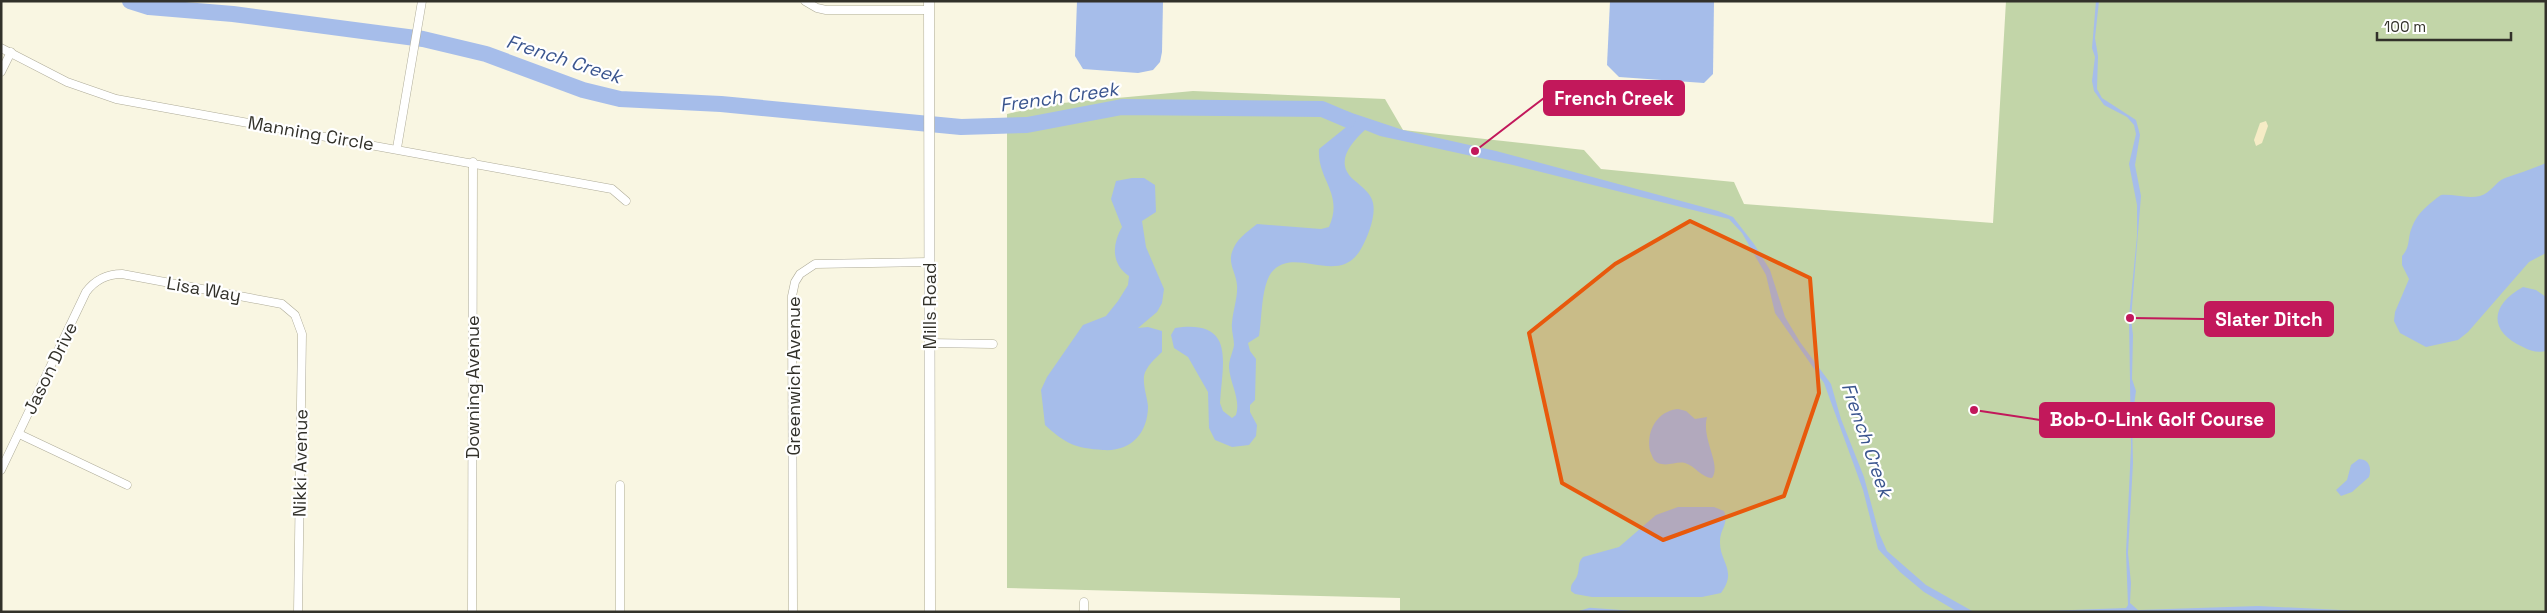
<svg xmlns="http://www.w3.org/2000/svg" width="2547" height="613" viewBox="0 0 2547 613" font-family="'Space Grotesk',sans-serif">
<rect width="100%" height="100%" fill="#f9f6e2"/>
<polygon fill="#c2d5a8" points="2006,1 2546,1 2546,612 1400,612 1400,598 1007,588 1007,114 1052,104 1193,91 1385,99 1403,130 1584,150 1601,169 1734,182 1744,204 1993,223"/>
<polygon fill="#f6ecc6" points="2266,121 2268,126 2262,143 2256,146 2254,140 2260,123"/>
<g fill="#a6bdea">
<polygon points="1077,1 1163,1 1162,52 1160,62 1153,70 1138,73 1083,69 1075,56"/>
<polygon points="1610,1 1714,1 1713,74 1704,83 1619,77 1607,65"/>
<polygon points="2096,1 2099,1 2095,38 2098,56 2097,89 2102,98 2136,120 2140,135 2135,165 2141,196 2131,319 2133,335 2132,379 2136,391 2132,420 2133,463 2128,553 2131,583 2130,603 2138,610 2258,606 2381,612 2017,612 2126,608 2128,605 2126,552 2131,447 2129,317 2137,236 2137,205 2129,164 2136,134 2134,125 2127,117 2104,105 2094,91 2092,81 2095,57 2092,48"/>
<path d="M1331,106l72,24 93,21 222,60 15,6 21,27 16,26 15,47 15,25 31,42 10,35 23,58 15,56 8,18 39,34 48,27h-16l-34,-20 -24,-20 -22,-23 -15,-59 -39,-107 -49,-70 -9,-38 -24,-42 -13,-14 -216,-54 -133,-29 -15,-6c-15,14 -31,33 -11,50 8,7 17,13 19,23 3,13 -5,33 -11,44 -22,43 -68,-4 -91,26 -10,15 -9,46 -12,63l-11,7 2,8 6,8 -1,41 -5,5v7l7,13 -1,11 -7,9 -17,2 -17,-7 -6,-12 -1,-36 -20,-35 -14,-9 -3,-13 4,-7c62,-9 47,36 45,75l3,8 9,7 4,-3c5,-16 -6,-31 -7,-48 0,-8 4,-15 5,-22 0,-7 -3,-15 -2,-22 1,-13 6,-26 5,-38 -1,-12 -9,-21 -5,-33 4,-13 15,-20 25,-28l64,5 8,-2c15,-34 -12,-47 -10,-78l31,-25 -23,-9z"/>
<path d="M2546,163v90l-17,9 -61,70 -10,8 -32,7 -26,-14 -6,-12 1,-9 14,-33 -7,-14v-9c9,-10 5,-17 10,-29 5,-14 18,-24 29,-32 13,-1 26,4 39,1 11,-3 15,-14 25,-18 14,-5 27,-9 41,-15z"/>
<path d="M1132,178h12l11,7 1,27 -14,9 4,26 18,42 -2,14 -5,9 -19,16 10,-1 14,4v21c-6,6 -16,14 -18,24 -1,11 3,20 4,30 0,28 -18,46 -45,44 -28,-2 -37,-6 -58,-25l-4,-35 6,-13 36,-52 23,-9 12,-15 10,-16 1,-9c-18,-12 -17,-32 -7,-49l-11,-28 5,-18z"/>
<path d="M2523,287l13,3 10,7v54c-8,2 -16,0 -23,-4 -35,-16 -33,-42 0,-60z"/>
<path d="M1678,409l8,2 9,8 12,-2c-6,22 15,48 5,61 -10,0 -17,-12 -27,-15 -9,-2 -17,4 -27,0 -5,-2 -6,-8 -8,-12 -4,-20 7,-40 28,-42z"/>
<path d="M2359,459c10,0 13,9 10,18l-17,15 -11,4 -5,-6 11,-10 4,-15z"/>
<path d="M1678,507h36l10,4c5,13 -4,18 -4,30 -1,21 18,29 1,52l-19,4h-110l-17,-3 -4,-3c-1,-8 4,-9 6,-15 3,-7 0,-13 6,-19l36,-10 37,-32z"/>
</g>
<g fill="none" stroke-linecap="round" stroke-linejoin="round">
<g stroke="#a6bdea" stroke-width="2.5">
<polyline points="1580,612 1590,609 1631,612"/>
<polyline points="1693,612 1706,612"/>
<polyline points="1878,612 1959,611"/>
</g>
<polyline stroke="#a6bdea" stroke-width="16" points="130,1 149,7 233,14 423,39 486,54 583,90 620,99 721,104 961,127 1027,125 1122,107 1322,109 1348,120"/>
<defs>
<g id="minor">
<polyline points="805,1 817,8 826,10 929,10"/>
<polyline points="1,48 67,82 116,99 612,189 626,201"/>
<polyline points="1,72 11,52"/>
<polyline points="397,148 422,1"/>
<polyline points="929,343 993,344"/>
<polyline points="19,434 127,485"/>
<path d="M1,470l85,-178c9,-12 21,-18 36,-18l160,30 13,11 7,19 -4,278"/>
<polyline points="620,485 620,612"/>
<polyline points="472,612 473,162"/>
<polyline points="793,612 792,296 795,282 800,274 815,264 929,262"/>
<polyline points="1084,612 1084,602"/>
</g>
<polyline id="tertiary" points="929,1 930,612"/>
</defs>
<use href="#minor" stroke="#aeab98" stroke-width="9"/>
<use href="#tertiary" stroke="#aeab98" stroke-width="11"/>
<use href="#minor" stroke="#fff" stroke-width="8"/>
<use href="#tertiary" stroke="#fff" stroke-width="10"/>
</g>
<path fill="#e8590c" fill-opacity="0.2" stroke="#e8590c" stroke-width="4" stroke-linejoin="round" d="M1690,221l120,57 9,115 -35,103 -121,44 -101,-57 -33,-150 86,-69z"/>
<g text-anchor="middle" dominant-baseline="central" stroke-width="4.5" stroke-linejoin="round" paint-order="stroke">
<g font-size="18" fill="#32312a" stroke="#fff">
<text transform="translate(311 133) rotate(10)">Manning Circle</text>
<text transform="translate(204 289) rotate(10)">Lisa Way</text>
<text transform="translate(929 306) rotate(-90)">Mills Road</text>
<text transform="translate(50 368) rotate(-64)">Jason Drive</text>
<text transform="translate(793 376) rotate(-90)">Greenwich Avenue</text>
<text transform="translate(472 387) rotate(-90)">Downing Avenue</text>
<text transform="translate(300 463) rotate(-89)">Nikki Avenue</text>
</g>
<g font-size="19" font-style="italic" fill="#3a558e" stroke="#fff">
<text transform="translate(564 59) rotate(18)">French Creek</text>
<text transform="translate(1059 97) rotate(-8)">French Creek</text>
<text transform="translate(1867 440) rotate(71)">French Creek</text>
</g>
</g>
<path fill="none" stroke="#c2185b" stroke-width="2" d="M1475 151L1544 98M2130 318L2205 319M1974 410L2040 420"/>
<g fill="#c2185b" stroke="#fff" stroke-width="2">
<circle cx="1475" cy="151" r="5"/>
<circle cx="2130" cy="318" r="5"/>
<circle cx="1974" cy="410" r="5"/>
</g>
<g fill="#c2185b" stroke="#c2185b" stroke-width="2">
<rect x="1544" y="81" width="140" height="34" rx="5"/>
<rect x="2205" y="302" width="128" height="34" rx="5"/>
<rect x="2040" y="403" width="234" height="34" rx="5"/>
</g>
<g font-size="19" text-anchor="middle" font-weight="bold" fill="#fff">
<text x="1614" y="105">French Creek</text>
<text x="2269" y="326">Slater Ditch</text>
<text x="2157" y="426">Bob-O-Link Golf Course</text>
</g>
<rect width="2547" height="613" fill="none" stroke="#32312a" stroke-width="5"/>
<path d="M2377 32v8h134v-8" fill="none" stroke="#32312a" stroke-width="2.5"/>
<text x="2384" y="32" font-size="15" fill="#32312a" stroke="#ffffff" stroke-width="4" paint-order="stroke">100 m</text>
</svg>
